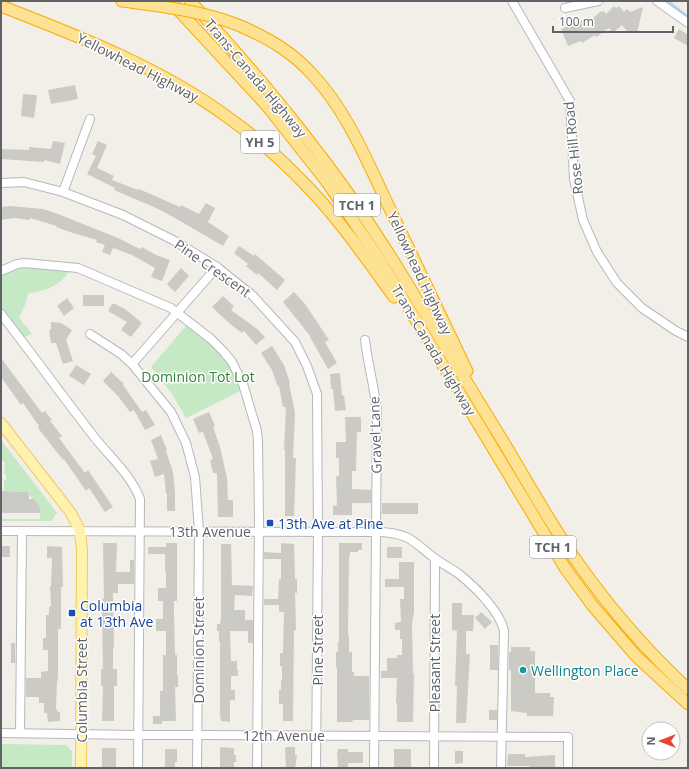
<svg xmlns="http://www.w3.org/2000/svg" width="689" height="769" viewBox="0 0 689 769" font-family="'Open Sans',sans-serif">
<rect width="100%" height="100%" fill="#f1efe8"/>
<g fill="#c5e8c5">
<path d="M19,267h23l27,4c-7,14 -26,21 -41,22l-3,12 -6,13 13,16 -10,4 -21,-27v-37z"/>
<polygon points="186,326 190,326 226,358 235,375 240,391 186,418 172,394 151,367"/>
<polygon points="1,440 57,513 51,521 1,521 1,519 40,519 40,508 27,492 4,491 4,480 6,480 6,474 4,474 5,463 1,458"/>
<polygon points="1,744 66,745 72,751 72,768 1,768"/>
</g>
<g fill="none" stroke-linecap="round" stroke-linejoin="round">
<polyline stroke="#aadaff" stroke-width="2.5" points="668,1 688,17"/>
</g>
<g fill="#cccac5">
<polygon points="614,6 616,8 619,6 624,12 627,9 630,12 643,7 637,33 627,31 622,25 613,33 609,28 596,37 595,35 582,43 581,41 568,46 561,29 575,21 576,23 589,17 591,20 601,11 602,12 604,11 606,14"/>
<polygon points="679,29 688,35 688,46 674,38"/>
<polygon points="75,85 78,99 51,104 48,90"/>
<polygon points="23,94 37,95 34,118 21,116"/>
<polygon points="53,141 65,143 60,164 44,160 44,162 1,159 1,149 29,150 29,147 51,149"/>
<polygon points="98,141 107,145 97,168 114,176 112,180 138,190 139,189 180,207 181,205 199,214 206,203 215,208 208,222 229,236 223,246 175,218 156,208 114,190 115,188 87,174 96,156 92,154"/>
<polygon points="10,206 43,209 58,214 118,238 140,249 142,247 156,255 170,260 162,281 151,277 155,268 132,255 113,248 110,255 102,252 105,245 96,242 97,240 70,232 56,227 57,226 30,218 30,220 14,218 1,220 1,207"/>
<polygon points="239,246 254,256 255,254 285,280 277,290 258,273 257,275 246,266 248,264 234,253"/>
<polygon points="181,268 189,276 175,292 167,284"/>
<polygon points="294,292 305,304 329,340 325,342 337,363 328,369 310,337 311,337 283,302"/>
<rect x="83" y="295" width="21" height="11"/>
<polygon points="223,296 234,306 231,310 257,329 265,337 256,345 244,331 242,333 229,323 212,307"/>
<polygon points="67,298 74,308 64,316 57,306"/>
<polygon points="112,304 115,304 125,309 142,323 131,337 121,330 127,322 108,311"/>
<polygon points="51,322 61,323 72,330 66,340 73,361 63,364 56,343 51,343 49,330 51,330"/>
<polygon points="272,346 284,365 290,383 289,383 295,413 293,458 296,458 294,516 285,516 285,450 284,450 286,407 283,407 279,386 278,387 272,370 261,353"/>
<polygon points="1,358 42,413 45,411 52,420 50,421 62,436 59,438 85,473 88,470 113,507 105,512 89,488 86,491 64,459 63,460 38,428 39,426 23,403 21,405 1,377"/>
<polygon points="76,365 91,374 84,385 69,376"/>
<polygon points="111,372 124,384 123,385 142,412 146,410 155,425 145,430 134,410 130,412 118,396 103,381"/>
<polygon points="340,373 342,396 344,395 346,410 335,411 333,389 331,389 330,374"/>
<polygon points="209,412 215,426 213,427 220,447 227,478 228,500 233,500 233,517 218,517 217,473 213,473 210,460 213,459 203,432 199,433 193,419"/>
<polygon points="345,417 361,417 361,432 357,432 356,471 352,471 352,489 371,490 371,503 352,503 352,515 333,515 333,506 337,505 336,476 339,476 339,458 336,458 336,442 346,442"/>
<polygon points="161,435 167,450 166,451 173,472 175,493 175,511 167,511 167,494 166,494 164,474 155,477 150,461 158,459 151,440"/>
<polygon points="1,491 27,492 29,494 29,499 34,499 40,508 40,513 1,513"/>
<rect x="382" y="503" width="36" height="11"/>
<polygon points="103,543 117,543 116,572 130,572 130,560 134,560 134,584 118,584 118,593 113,593 114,648 113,648 113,669 117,669 117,686 114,686 114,721 102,721 103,686 101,686 101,669 103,669 102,616 103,598 104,598"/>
<polygon points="166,543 177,543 177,601 174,601 174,615 175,655 177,655 177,675 178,675 178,687 175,687 176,721 162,721 162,724 153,724 153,716 160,716 160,691 163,691 163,655 166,655 166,631 156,631 156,619 163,619 163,601 158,601 158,588 166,588 166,571 165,571 165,554 148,554 148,547 166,547"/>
<polygon points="281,543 294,544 295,579 297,579 297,593 295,593 296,630 294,630 293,721 283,721 283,704 279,704 279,690 281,690 281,681 282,680 282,666 280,666 280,653 283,653 284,612 279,612 279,605 264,605 264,599 278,599 279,579 281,579 281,559 264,559 264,552 281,553"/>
<polygon points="339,543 362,543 362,550 358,550 358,552 350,552 350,557 349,557 348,635 349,635 349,652 352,652 352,672 354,672 354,676 369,676 369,720 353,720 352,722 337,722 337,668 336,667 336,652 338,652 338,642 339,642"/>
<polygon points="221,544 231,544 232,585 253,586 252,596 235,595 234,610 245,610 245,620 253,620 253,643 248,643 248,631 230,631 231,661 237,661 237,670 238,670 238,676 231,676 231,690 235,690 235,700 230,700 230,722 221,721 220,715 220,642 219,642 219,631 217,631 217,624 220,624 221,618"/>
<rect x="1" y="546" width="9" height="11"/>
<polygon points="47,546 62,547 63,587 61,587 61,629 58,629 58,678 57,682 56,708 58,712 60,712 60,721 48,722 47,713 44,713 44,703 39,703 39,697 26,697 26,678 41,678 41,672 48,671 48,650 43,650 43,638 46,638 46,615 49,615 49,607 51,606 50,586 51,586 52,558 47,558"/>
<rect x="387" y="547" width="15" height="11"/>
<polygon points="399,562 414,562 414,612 412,624 413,673 414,674 413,722 397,722 397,703 396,703 397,678 381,678 381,671 387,671 387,658 397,658 397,655 402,655 402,639 400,639 400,630 395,630 395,623 401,622 400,599 404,599 404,587 385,587 385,579 399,579"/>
<polygon points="452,603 462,603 462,615 474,615 473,631 466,631 466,654 470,654 466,723 456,723 457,686 455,686 457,631 452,630"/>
<polygon points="481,612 492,622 485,629 475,618"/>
<rect x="11" y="643" width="4" height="20"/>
<rect x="490" y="645" width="8" height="25"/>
<polygon points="511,647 530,647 530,651 535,651 535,693 550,693 550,697 554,697 553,716 527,716 527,713 511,711 511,670 509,670 509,652 511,652"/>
<rect x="489" y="710" width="8" height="10"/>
<polygon points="220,747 234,748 234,755 236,755 236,762 234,762 234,768 220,768"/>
<polygon points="286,747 295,747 295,755 297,755 295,768 286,768 285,749"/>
<rect x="102" y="748" width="14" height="20"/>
<polygon points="165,749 177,749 177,762 175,762 175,768 165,768"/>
<polygon points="338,749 348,749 348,752 363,752 363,763 348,763 348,768 338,768 337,752 338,752"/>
<rect x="394" y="749" width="17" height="19"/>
<polygon points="455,751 463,751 463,763 455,764"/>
<polygon points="508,754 525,754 525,757 555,755 555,768 530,768 530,766 507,766"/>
</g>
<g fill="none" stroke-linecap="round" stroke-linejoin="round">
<defs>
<g id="minor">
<polyline points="512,1 570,101 574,179 583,220 597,252 617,283 642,308 676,331 688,337"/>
<polyline points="657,1 688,23"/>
<polyline points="565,8 598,1"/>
<polyline points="1,183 24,182 63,192 123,215 175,241 217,267 252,295 295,342 307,366 317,394 318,531 316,768"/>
<polyline points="63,192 90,119"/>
<polyline points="1,271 17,264 25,263 78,268 171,308 211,339 224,352 232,362 243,384 257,431 258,441 259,521 257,768"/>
<path d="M1,314c32,41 62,83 94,124 15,19 36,37 45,61l-2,269"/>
<polyline points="90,334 121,354 132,364 171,412 186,443 195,477 199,531 197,768"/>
<path d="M365,340c3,25 10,49 12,73l-3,355"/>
<polyline points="132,364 217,267"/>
<path d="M1,531l375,1c10,0 20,1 30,5 9,4 19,14 27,20 8,6 17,11 26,17 16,13 41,37 45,57l-3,137"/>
<polyline points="1,733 139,735 204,735 568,737 568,768"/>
<polyline points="20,733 22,531"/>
<polyline points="434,768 435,559"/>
</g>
<polyline id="major" points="1,423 71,513 80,531 82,550 81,768"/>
<g id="highway">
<polyline points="122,1 131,2"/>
<polyline points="170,1 268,107 327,182 379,259 565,568 592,605 636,656 688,704"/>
<path d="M190,1c76,83 148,170 207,266 36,59 71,118 107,176 24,40 47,82 74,120 31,44 70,89 110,126"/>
<path d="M1,6c77,30 158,61 225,110 27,19 53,41 76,65 35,35 63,76 92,116"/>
<path d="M245,28c26,12 47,24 67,46 35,37 55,87 77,133 26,55 52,109 78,164"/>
</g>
</defs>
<use href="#minor" stroke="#b5b8bc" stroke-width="10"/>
<use href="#major" stroke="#f2c960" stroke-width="12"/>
<use href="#highway" stroke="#f9ab00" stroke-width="13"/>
<use href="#minor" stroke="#fff" stroke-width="8"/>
<use href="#major" stroke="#fff2af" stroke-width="10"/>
<use href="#highway" stroke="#fde293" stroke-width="11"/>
<defs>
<path id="highway-bridge" d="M131,2c39,6 78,10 114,26"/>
</defs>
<use href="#highway-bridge" stroke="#f9ab00" stroke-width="13" stroke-linecap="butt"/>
<use href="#highway-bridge" stroke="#fde293" stroke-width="11"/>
</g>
<g fill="#1a4fb4" stroke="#fff" stroke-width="1.5">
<rect x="266" y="519" width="8" height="8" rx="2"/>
<rect x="68" y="609" width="8" height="8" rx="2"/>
</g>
<circle fill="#0f9aa8" stroke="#fff" stroke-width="1.5" cx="523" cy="670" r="4"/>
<g text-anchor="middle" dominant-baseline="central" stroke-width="3" stroke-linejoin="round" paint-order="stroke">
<g fill="#fff" stroke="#8f9295" stroke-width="1">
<rect x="241" y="131" width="38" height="22" rx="3"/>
<rect x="334" y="194" width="46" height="22" rx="3"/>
<rect x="530" y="536" width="46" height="22" rx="3"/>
</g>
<g font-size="13" font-weight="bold" fill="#5f6368">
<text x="260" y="142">YH 5</text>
<text x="357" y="205">TCH 1</text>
<text x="553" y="547">TCH 1</text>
</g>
<g font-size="14" fill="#5f6368" stroke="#fff">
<text transform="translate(138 67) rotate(27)">Yellowhead Highway</text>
<text transform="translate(256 78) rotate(50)">Trans-Canada Highway</text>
<text transform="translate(573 148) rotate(-96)">Rose Hill Road</text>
<text transform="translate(213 268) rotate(35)">Pine Crescent</text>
<text transform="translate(420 273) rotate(65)">Yellowhead Highway</text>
<text transform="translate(434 350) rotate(59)">Trans-Canada Highway</text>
<text transform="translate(375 435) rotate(-92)">Gravel Lane</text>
<text x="210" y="531">13th Avenue</text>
<text transform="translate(198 650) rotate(-90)">Dominion Street</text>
<text transform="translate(317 650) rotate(-90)">Pine Street</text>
<text transform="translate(434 663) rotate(-90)">Pleasant Street</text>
<text transform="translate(81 690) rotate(-90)">Columbia Street</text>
<text x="284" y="735">12th Avenue</text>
</g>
<g font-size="14" fill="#348238" stroke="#fff">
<text x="198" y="376">Dominion Tot Lot</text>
</g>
<g font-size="14" fill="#164399" stroke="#fff" text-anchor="start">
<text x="278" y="523">13th Ave at Pine</text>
<text x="80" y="605">Columbia<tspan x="80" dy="16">at 13th Ave</tspan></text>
</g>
<g font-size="14" fill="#0d838f" stroke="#fff" text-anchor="start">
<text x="531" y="670">Wellington Place</text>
</g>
</g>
<rect width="689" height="769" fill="none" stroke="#5f6368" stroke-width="4"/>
<g transform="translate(661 741) rotate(270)"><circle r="19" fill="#ffffff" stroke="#bfc1c3"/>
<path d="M0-3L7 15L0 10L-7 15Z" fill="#ea4335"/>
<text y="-6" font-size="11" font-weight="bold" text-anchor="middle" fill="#5f6368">N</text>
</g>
<path d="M553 26v6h120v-6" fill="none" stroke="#5f6368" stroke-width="2"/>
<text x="559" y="26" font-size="12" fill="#5f6368" stroke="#ffffff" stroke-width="3" paint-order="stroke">100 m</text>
</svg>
